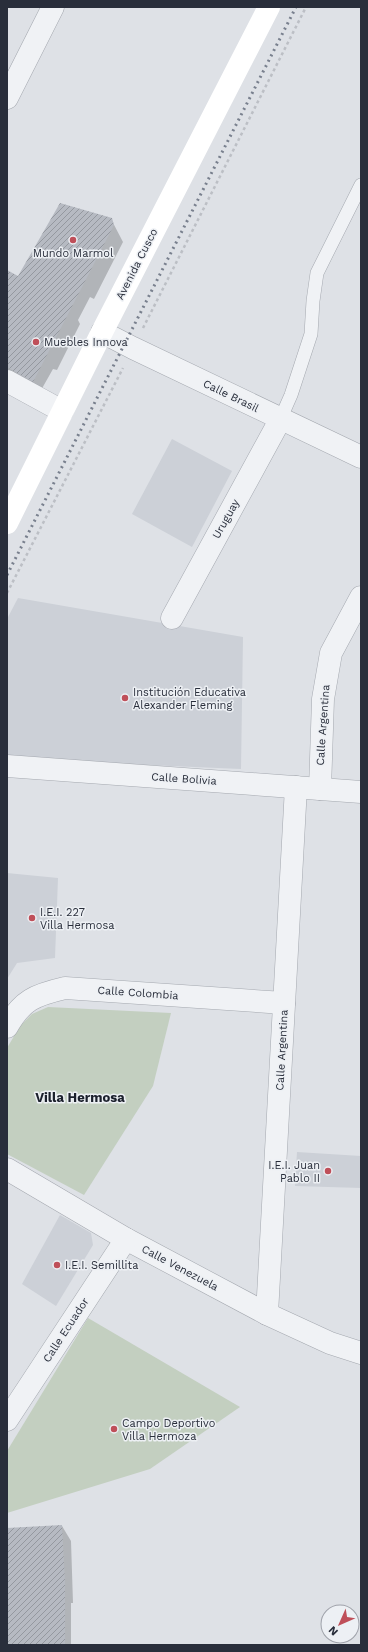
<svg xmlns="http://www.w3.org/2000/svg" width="368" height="1652" viewBox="0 0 368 1652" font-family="'Work Sans',sans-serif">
<defs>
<pattern id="building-hatch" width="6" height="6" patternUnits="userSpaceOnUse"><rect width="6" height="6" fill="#b6bac2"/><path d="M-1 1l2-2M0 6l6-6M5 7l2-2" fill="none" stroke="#94989f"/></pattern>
</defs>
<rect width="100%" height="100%" fill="#dee1e6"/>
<g fill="#ccd0d7">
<polygon points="172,439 232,471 192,547 132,514"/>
<polygon points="18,598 243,637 241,769 7,759 7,619"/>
<polygon points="7,873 58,878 55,958 17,963 7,979"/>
<polygon points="297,1152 361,1156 361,1188 295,1186"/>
<polygon points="60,1215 91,1233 93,1245 56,1306 22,1284"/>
</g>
<g fill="#c3cfc0">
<polygon points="48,1007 171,1013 153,1086 84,1195 7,1154 7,1048 20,1026 32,1014"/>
<polygon points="88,1318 240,1407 150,1469 7,1513 7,1451"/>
</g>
<g fill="#0003">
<polygon points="111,219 123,242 94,299 90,297 78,320 80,324 57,370 53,369 40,392 7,374 7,271 18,277"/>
<polygon points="62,1526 71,1541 73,1603 71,1603 71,1645 7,1645 7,1529"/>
</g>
<g fill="url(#building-hatch)">
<polygon points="60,203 112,218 114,225 33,382 7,367 7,270 18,276"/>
<polygon points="62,1525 65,1582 65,1645 7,1645 7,1528"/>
</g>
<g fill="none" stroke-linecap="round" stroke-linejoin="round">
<defs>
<polyline id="service" points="280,420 291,395 311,334 313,301 317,273 361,185"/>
<g id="minor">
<polyline points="7,98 53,7"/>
<polyline points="102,332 133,348 361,457"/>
<polyline points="7,381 62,411"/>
<polyline points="172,618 280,420"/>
<polyline points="7,766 361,792"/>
<polyline points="320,789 323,699 331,653 361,597"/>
<path d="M7,1027c15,-27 28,-32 58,-39l219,15"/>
<polyline points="7,1169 126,1239 267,1314 330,1343 361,1353"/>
<polyline points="267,1314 296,787"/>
<polyline points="7,1420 126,1239"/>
</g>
</defs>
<use href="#service" stroke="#a4a8af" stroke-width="14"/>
<use href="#minor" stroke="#a4a8af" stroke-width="23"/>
<g stroke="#bcbfc5" stroke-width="2.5" stroke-dasharray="3 3" stroke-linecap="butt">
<polyline points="143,328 306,7"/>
<polyline points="69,337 74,340"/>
<polyline points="7,593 123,368"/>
</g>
<use href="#service" stroke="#f0f2f5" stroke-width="13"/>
<use href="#minor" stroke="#f0f2f5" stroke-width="22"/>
<polyline stroke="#fff" stroke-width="22" points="7,523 102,332 269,7"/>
<polyline stroke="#79808e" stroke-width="3" stroke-dasharray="2 4" stroke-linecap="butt" points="7,575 296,7"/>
</g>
<g fill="#bf4f59" stroke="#edf0f4" stroke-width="1.5">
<circle cx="73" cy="240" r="4"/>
<circle cx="36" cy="342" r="4"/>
<circle cx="125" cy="698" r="4"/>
<circle cx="32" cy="918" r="4"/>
<circle cx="328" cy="1171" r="4"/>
<circle cx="57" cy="1265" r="4"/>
<circle cx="114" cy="1429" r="4"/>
</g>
<g text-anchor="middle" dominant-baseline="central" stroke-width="3" stroke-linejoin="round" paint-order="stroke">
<g font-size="11" fill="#292e3b" stroke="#edf0f4" text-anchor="start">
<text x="73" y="253" text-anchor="middle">Mundo Marmol</text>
<text x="44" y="342">Muebles Innova</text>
<text x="133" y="692">Institución Educativa<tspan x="133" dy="13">Alexander Fleming</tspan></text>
<text x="40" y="912">I.E.I. 227<tspan x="40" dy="13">Villa Hermosa</tspan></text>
<text x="320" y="1165" text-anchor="end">I.E.I. Juan<tspan x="320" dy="13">Pablo II</tspan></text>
<text x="65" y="1265">I.E.I. Semillita</text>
<text x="122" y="1423">Campo Deportivo<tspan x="122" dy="13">Villa Hermoza</tspan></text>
</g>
<g font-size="11" fill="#292e3b" stroke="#edf0f4">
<text transform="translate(137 264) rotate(-63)">Avenida Cusco</text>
<text transform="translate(231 396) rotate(26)">Calle Brasil</text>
<text transform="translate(226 519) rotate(-61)">Uruguay</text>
<text transform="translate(323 725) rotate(-86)">Calle Argentina</text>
<text transform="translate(184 779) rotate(4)">Calle Bolivia</text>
<text transform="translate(138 993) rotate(4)">Calle Colombia</text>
<text transform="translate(282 1050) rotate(-87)">Calle Argentina</text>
<text transform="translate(180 1268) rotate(28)">Calle Venezuela</text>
<text transform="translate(66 1330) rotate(-57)">Calle Ecuador</text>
</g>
<g font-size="13" font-weight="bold" fill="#1b202c" stroke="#edf0f4">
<text x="80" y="1097">Villa Hermosa</text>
</g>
</g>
<rect width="368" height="1652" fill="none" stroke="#292e3b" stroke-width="16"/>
<g transform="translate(340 1624) rotate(225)"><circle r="19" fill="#edf0f4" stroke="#9fa2aa"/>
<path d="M0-3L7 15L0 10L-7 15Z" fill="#bf4f59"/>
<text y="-6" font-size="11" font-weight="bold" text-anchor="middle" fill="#292e3b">N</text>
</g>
</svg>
